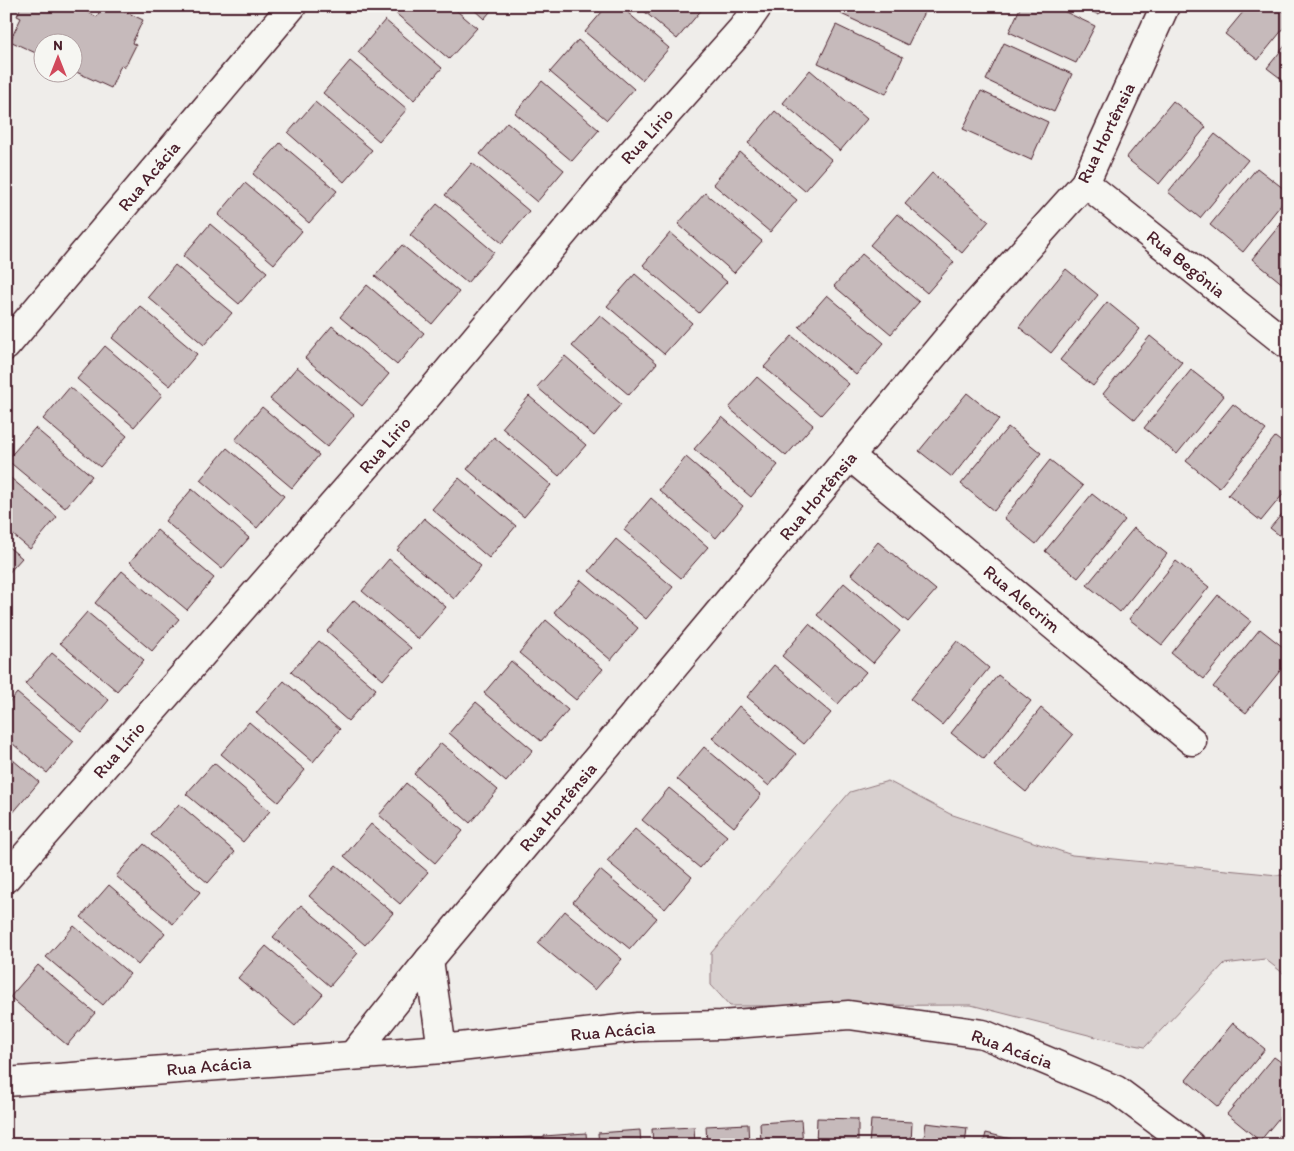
<svg xmlns="http://www.w3.org/2000/svg" width="1294" height="1151" viewBox="0 0 1294 1151" font-family="Itim,sans-serif">
<rect width="100%" height="100%" fill="#efedea"/>
<filter id="ink" filterUnits="userSpaceOnUse"><feTurbulence type="fractalNoise" baseFrequency=".02" numOctaves="2"/><feDisplacementMap in="SourceGraphic" scale="10" xChannelSelector="R" yChannelSelector="G"/><feConvolveMatrix kernelMatrix="1 2 1 2 8 2 1 2 1" color-interpolation-filters="sRGB"/></filter>
<g filter="url(#ink)">
<polygon fill="#d7cfce" stroke="#90777c" points="888,781 950,814 1072,855 1288,876 1288,977 1265,959 1224,964 1145,1047 1104,1039 971,1005 730,1006 711,985 711,953 850,792"/>
<g fill="#c6babb" stroke="#4a1f2b">
<polygon points="21,6 75,6 97,17 102,6 114,6 143,20 132,43 136,45 125,67 121,65 111,88 72,70 78,55 72,52 72,42 42,42 42,56 10,41 21,18 17,16"/>
<polygon points="397,6 451,6 477,28 449,59 393,11"/>
<polygon points="470,6 495,6 484,19"/>
<polygon points="607,6 620,6 669,48 642,80 585,32"/>
<polygon points="638,6 703,6 704,7 677,39"/>
<polygon points="845,6 923,6 926,8 908,45 841,14"/>
<polygon points="1021,6 1053,6 1095,26 1076,63 1009,32"/>
<polygon points="1080,6 1104,6 1099,15"/>
<polygon points="1248,6 1288,6 1288,23 1258,60 1225,34"/>
<polygon points="385,20 442,68 414,100 358,52"/>
<polygon points="836,25 903,57 886,94 818,63"/>
<polygon points="578,40 634,89 607,120 550,72"/>
<polygon points="1288,42 1288,84 1267,68"/>
<polygon points="1004,43 1072,74 1054,112 986,80"/>
<polygon points="350,61 407,109 379,141 323,93"/>
<polygon points="810,70 867,119 840,151 783,103"/>
<polygon points="542,81 599,130 572,161 515,113"/>
<polygon points="981,91 1048,122 1031,160 963,129"/>
<polygon points="1173,101 1206,127 1159,184 1126,158"/>
<polygon points="315,102 372,150 344,182 288,133"/>
<polygon points="775,111 832,160 805,191 748,143"/>
<polygon points="507,122 564,170 537,202 480,154"/>
<polygon points="1215,134 1248,160 1200,218 1168,192"/>
<polygon points="280,143 337,191 309,223 253,174"/>
<polygon points="740,152 797,200 770,232 713,184"/>
<polygon points="472,163 529,211 502,243 445,195"/>
<polygon points="1257,168 1288,192 1288,196 1243,252 1210,225"/>
<polygon points="932,173 989,221 962,253 905,204"/>
<polygon points="245,183 302,231 274,264 218,215"/>
<polygon points="705,193 762,241 734,273 678,224"/>
<polygon points="437,204 494,252 467,283 410,235"/>
<polygon points="897,214 954,262 927,293 870,245"/>
<polygon points="1288,215 1288,281 1284,285 1252,259"/>
<polygon points="210,224 267,272 239,304 183,256"/>
<polygon points="670,233 727,282 699,313 643,265"/>
<polygon points="402,245 459,292 432,324 375,276"/>
<polygon points="862,254 919,302 891,334 834,286"/>
<polygon points="175,265 232,313 204,345 148,297"/>
<polygon points="1066,269 1098,295 1051,353 1019,327"/>
<polygon points="635,274 692,323 664,354 607,306"/>
<polygon points="367,285 424,333 397,365 340,317"/>
<polygon points="827,295 884,343 856,375 799,327"/>
<polygon points="1107,302 1140,329 1093,386 1060,360"/>
<polygon points="140,306 197,354 170,386 112,338"/>
<polygon points="600,315 657,363 629,395 572,346"/>
<polygon points="332,326 389,374 362,406 305,358"/>
<polygon points="792,336 849,384 821,415 764,367"/>
<polygon points="1150,336 1182,362 1135,420 1103,394"/>
<polygon points="105,346 162,395 134,427 77,379"/>
<polygon points="565,356 621,404 594,436 537,387"/>
<polygon points="297,367 354,415 327,447 270,399"/>
<polygon points="1191,370 1224,396 1177,454 1144,428"/>
<polygon points="757,377 813,425 786,456 729,408"/>
<polygon points="70,387 127,436 100,467 43,419"/>
<polygon points="967,393 999,419 952,477 919,451"/>
<polygon points="529,396 586,445 559,476 502,428"/>
<polygon points="1233,404 1266,430 1219,488 1186,461"/>
<polygon points="262,407 319,455 292,488 235,440"/>
<polygon points="722,417 778,465 751,497 694,449"/>
<polygon points="1008,427 1041,453 994,511 961,484"/>
<polygon points="35,428 92,476 65,508 7,460"/>
<polygon points="494,437 551,485 524,517 467,469"/>
<polygon points="1275,437 1288,447 1288,488 1261,521 1228,495"/>
<polygon points="227,448 284,496 257,528 200,480"/>
<polygon points="686,457 743,506 716,538 659,490"/>
<polygon points="1050,460 1083,486 1036,544 1004,518"/>
<polygon points="6,474 57,517 30,549 6,529"/>
<polygon points="459,478 516,526 489,558 432,509"/>
<polygon points="192,489 249,538 222,569 165,521"/>
<polygon points="1092,494 1125,520 1078,578 1045,551"/>
<polygon points="651,498 708,547 681,578 624,530"/>
<polygon points="1288,507 1288,542 1270,528"/>
<polygon points="424,518 481,566 454,599 397,550"/>
<polygon points="1134,528 1167,554 1120,612 1087,585"/>
<polygon points="157,530 214,578 187,610 130,562"/>
<polygon points="616,539 673,587 646,619 589,571"/>
<polygon points="878,542 936,590 908,622 851,574"/>
<polygon points="6,545 22,558 6,576"/>
<polygon points="389,559 446,607 418,639 362,591"/>
<polygon points="1176,561 1209,587 1162,645 1129,619"/>
<polygon points="122,571 179,619 152,651 95,603"/>
<polygon points="581,580 638,628 611,660 554,612"/>
<polygon points="844,583 900,631 873,663 817,615"/>
<polygon points="1218,595 1251,621 1204,679 1171,653"/>
<polygon points="354,600 411,648 383,680 327,631"/>
<polygon points="87,612 144,660 117,691 60,643"/>
<polygon points="546,620 603,669 576,700 519,653"/>
<polygon points="809,624 866,672 838,704 782,656"/>
<polygon points="1260,629 1288,651 1288,661 1246,713 1213,687"/>
<polygon points="319,641 376,689 348,721 291,672"/>
<polygon points="957,641 989,668 942,725 910,699"/>
<polygon points="52,653 109,700 82,732 25,684"/>
<polygon points="511,661 568,710 541,741 484,693"/>
<polygon points="774,665 831,713 804,744 747,697"/>
<polygon points="998,675 1031,701 984,759 951,733"/>
<polygon points="284,681 340,729 313,762 256,713"/>
<polygon points="17,693 74,741 47,773 6,738 6,706"/>
<polygon points="476,702 533,750 506,782 449,733"/>
<polygon points="739,706 796,754 769,786 712,738"/>
<polygon points="1041,708 1073,735 1026,792 994,766"/>
<polygon points="249,722 305,770 278,802 221,754"/>
<polygon points="441,743 498,790 470,823 414,774"/>
<polygon points="704,747 761,795 734,827 677,779"/>
<polygon points="6,754 39,782 12,814 6,809"/>
<polygon points="214,763 270,811 243,842 186,794"/>
<polygon points="406,783 463,831 435,863 379,815"/>
<polygon points="669,788 727,836 700,868 642,820"/>
<polygon points="179,804 235,852 208,883 151,835"/>
<polygon points="371,824 428,872 400,904 344,856"/>
<polygon points="635,829 692,877 665,909 607,861"/>
<polygon points="144,844 200,892 173,924 116,876"/>
<polygon points="336,865 393,913 365,945 309,896"/>
<polygon points="600,870 657,918 630,949 573,902"/>
<polygon points="109,885 165,933 138,965 81,917"/>
<polygon points="301,905 358,953 330,986 273,937"/>
<polygon points="565,911 622,959 595,990 538,943"/>
<polygon points="74,926 130,974 103,1005 46,957"/>
<polygon points="266,946 323,994 295,1026 238,978"/>
<polygon points="38,965 95,1013 67,1045 10,997"/>
<polygon points="1233,1023 1265,1049 1218,1107 1186,1080"/>
<polygon points="1274,1057 1288,1067 1288,1107 1260,1141 1227,1114"/>
<polygon points="817,1118 858,1119 858,1145 816,1145"/>
<polygon points="801,1120 803,1145 761,1145 760,1123"/>
<polygon points="871,1120 912,1122 911,1145 869,1145"/>
<polygon points="926,1123 967,1128 965,1145 923,1145"/>
<polygon points="748,1124 749,1145 707,1145 706,1126"/>
<polygon points="1288,1125 1288,1145 1272,1145"/>
<polygon points="694,1127 695,1145 653,1145 652,1129"/>
<polygon points="640,1130 641,1145 599,1145 598,1133"/>
<polygon points="586,1133 587,1145 545,1145 544,1136"/>
<polygon points="986,1133 1027,1143 1026,1145 983,1145"/>
<polygon points="533,1137 533,1145 491,1145 490,1139"/>
<polygon points="478,1140 479,1145 437,1145 437,1143"/>
</g>
<g fill="none" stroke-linecap="round" stroke-linejoin="round">
<defs>
<g id="minor">
<polyline points="1085,183 1288,345"/>
<polyline points="6,346 292,6"/>
<polyline points="851,457 1192,741"/>
<polyline points="6,878 408,419 613,174 742,29 758,6"/>
<polyline points="429,960 442,1049"/>
<polyline points="353,1055 429,960 978,302 1085,183 1165,6"/>
<polyline points="6,1082 442,1049 638,1027 721,1025 849,1015 983,1034 1116,1090 1190,1145"/>
</g>
</defs>
<use href="#minor" stroke="#4a1f2b" stroke-width="31"/>
<use href="#minor" stroke="#f6f6f2" stroke-width="28"/>
</g>
</g>
<g text-anchor="middle" dominant-baseline="central" stroke-width="5" stroke-linejoin="round" paint-order="stroke">
<g font-size="18" fill="#4a1f2b" stroke="#f6f6f2">
<text transform="translate(1106 133) rotate(-64)">Rua Hortênsia</text>
<text transform="translate(647 136) rotate(-48)">Rua Lírio</text>
<text transform="translate(149 176) rotate(-50)">Rua Acácia</text>
<text transform="translate(1186 264) rotate(39)">Rua Begônia</text>
<text transform="translate(385 445) rotate(-49)">Rua Lírio</text>
<text transform="translate(818 496) rotate(-50)">Rua Hortênsia</text>
<text transform="translate(1022 599) rotate(40)">Rua Alecrim</text>
<text transform="translate(119 750) rotate(-49)">Rua Lírio</text>
<text transform="translate(558 807) rotate(-50)">Rua Hortênsia</text>
<text transform="translate(613 1031) rotate(-5)">Rua Acácia</text>
<text transform="translate(1012 1049) rotate(20)">Rua Acácia</text>
<text transform="translate(209 1066) rotate(-5)">Rua Acácia</text>
</g>
</g>
<rect width="1294" height="1151" fill="none" stroke="#f6f6f2" stroke-width="25"/>
<rect x="12" y="12" width="1269" height="1126" fill="none" stroke="#4a1f2b" stroke-width="2" filter="url(#ink)"/>
<g transform="translate(58 58)"><circle r="24" fill="#f6f6f2" stroke="#b1a0a2"/>
<path d="M0-4L9 19L0 12L-9 19Z" fill="#d1495b"/>
<text y="-8" font-size="14" font-weight="bold" text-anchor="middle" fill="#4a1f2b">N</text>
</g>
</svg>
